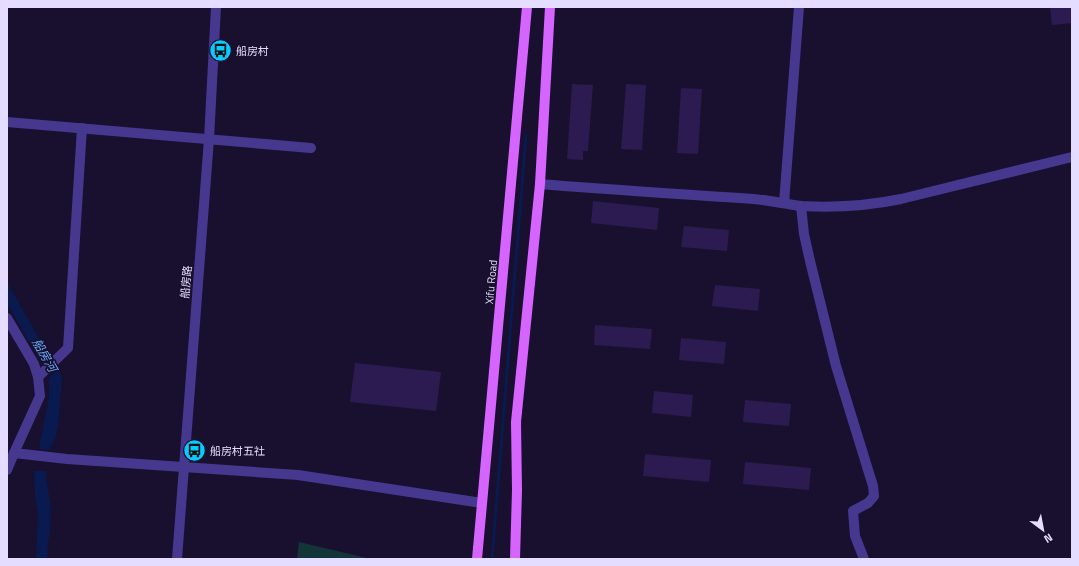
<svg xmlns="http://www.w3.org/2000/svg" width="1079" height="566" viewBox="0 0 1079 566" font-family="'Titillium Web','Noto Sans SC',sans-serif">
<rect width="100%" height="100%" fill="#18102e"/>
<polygon fill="#133538" points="299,542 371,559 297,559"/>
<g fill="#081a4f">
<polygon points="7,282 50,358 43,366 7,303"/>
<polygon points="59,369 62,378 58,425 55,440 49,450 39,449 49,396 49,378"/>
<path d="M34,471h12c0,11 3,21 4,31 2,19 -2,39 -3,57h-11l2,-46 -3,-18z"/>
</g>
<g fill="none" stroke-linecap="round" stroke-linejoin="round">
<polyline stroke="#081a4f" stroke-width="3" points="492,559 526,135"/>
</g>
<g fill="#2c1b50">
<polygon points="1050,7 1072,7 1072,23 1052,25"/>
<polygon points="572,84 593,85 588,151 583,151 583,160 567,159"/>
<polygon points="626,84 646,85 642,150 621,149"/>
<polygon points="681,88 702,89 698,154 677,153"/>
<polygon points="593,201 659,208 657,230 591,223"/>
<polygon points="684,226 729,230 727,251 681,247"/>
<polygon points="715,285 760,289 758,311 712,306"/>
<polygon points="595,325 652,329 650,349 594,345"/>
<polygon points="681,338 726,342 724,364 679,360"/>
<polygon points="355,363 441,372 436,411 350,402"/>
<polygon points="654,391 693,395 691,417 652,413"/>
<polygon points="745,400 791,404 789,426 743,422"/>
<polygon points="645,454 711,460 709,482 643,476"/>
<polygon points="745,462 811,468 809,490 743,484"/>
</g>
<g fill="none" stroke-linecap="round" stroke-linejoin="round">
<g stroke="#46388f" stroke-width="10">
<polyline points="7,122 311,148"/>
<path d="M540,184c71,6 142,10 213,15 16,1 31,5 48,7 34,2 66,0 100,-7l171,-42"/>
<polyline points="784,203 799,7"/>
<polyline points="801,206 804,234 810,261 836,366 873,486 874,496 868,503 853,511 855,536 864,559"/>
<polyline points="7,318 34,364 38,377 40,396 14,453 67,459 298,475 482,503"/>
<polyline points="38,377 68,348 82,128"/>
<polyline points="7,470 14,453"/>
<polyline points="177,559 209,139 216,7"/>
</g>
<g stroke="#d664ff" stroke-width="10">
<polyline points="477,559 527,7"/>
<polyline points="515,559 517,490 516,422 540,184 550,7"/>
</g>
</g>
<defs>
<symbol id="bus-disc" viewBox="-11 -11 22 22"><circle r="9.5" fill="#09cbff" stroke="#18102e"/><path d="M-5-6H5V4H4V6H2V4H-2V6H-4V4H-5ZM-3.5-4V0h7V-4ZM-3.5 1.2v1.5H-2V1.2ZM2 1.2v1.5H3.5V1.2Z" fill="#111"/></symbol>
</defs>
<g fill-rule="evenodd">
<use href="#bus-disc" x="208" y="38" width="25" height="25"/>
<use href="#bus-disc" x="182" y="438" width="25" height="25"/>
</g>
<g text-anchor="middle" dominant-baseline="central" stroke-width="3.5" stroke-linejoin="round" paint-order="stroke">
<g font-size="11" fill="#e5ddff" stroke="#18102e" text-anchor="start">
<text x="236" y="51">船房村</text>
<text x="210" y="451">船房村五社</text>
</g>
<g font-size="11" fill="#e5ddff" stroke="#18102e">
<text transform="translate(186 282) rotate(-85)">船房路</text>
<text transform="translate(491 282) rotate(-85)">Xifu Road</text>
</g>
<g font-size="12" font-style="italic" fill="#6baaff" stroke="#18102e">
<text transform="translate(45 355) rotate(60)">船房河</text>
</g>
</g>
<rect width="1079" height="566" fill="none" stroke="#e5ddff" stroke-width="16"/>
<g transform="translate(1043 530) rotate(148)" stroke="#18102e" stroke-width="3" paint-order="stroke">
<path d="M0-3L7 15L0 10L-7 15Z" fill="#e5ddff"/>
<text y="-6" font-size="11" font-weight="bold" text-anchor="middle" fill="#e5ddff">N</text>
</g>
</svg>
